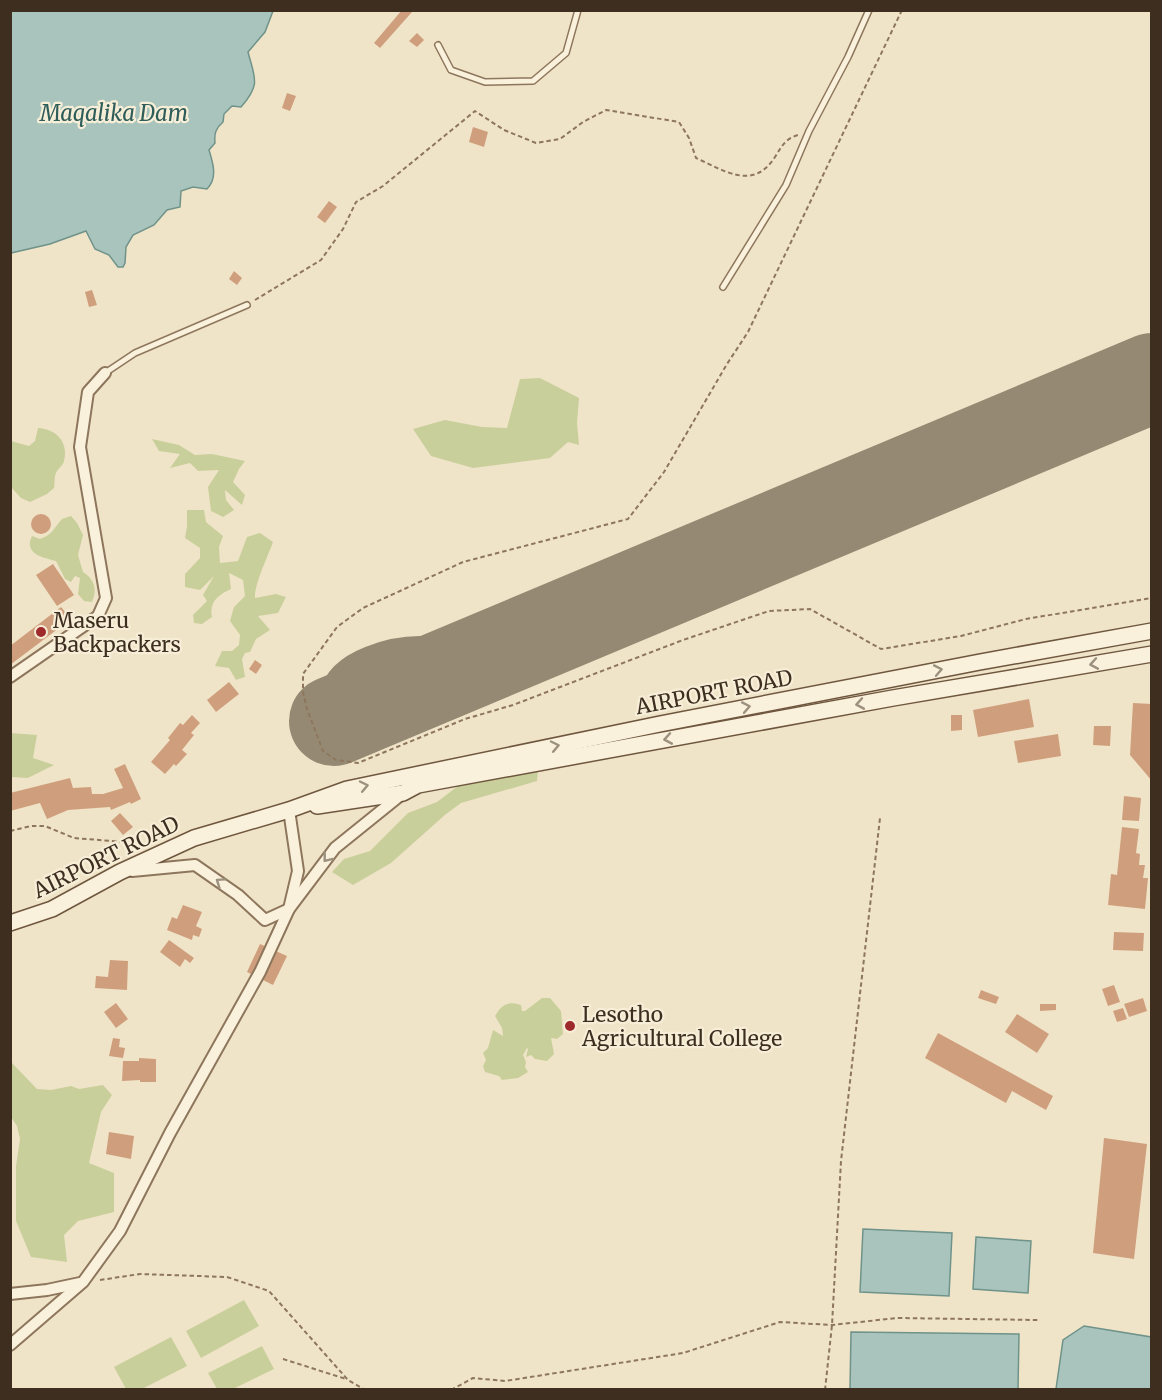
<svg xmlns="http://www.w3.org/2000/svg" width="1162" height="1400" viewBox="0 0 1162 1400" font-family="Merriweather,serif">
<rect width="100%" height="100%" fill="#f0e4c8"/>
<g fill="#c9cf9b">
<polygon points="540,378 579,398 577,423 579,445 568,442 550,458 473,468 431,456 413,429 445,420 482,427 507,428 520,379"/>
<path d="M38,428c18,1 31,14 26,33 -1,5 -6,7 -8,12 -2,4 -1,11 -2,15l-7,6 -17,8 -9,-4 -10,-11v-46l18,5 6,-5z"/>
<polygon points="152,439 179,445 195,455 212,454 245,461 239,469 233,482 245,495 242,505 225,490 226,500 234,510 223,517 211,511 208,487 219,470 198,471 190,463 170,468 180,454 159,451"/>
<path d="M187,510h17l2,12 17,14 -4,11 1,16 18,-2 9,-24 13,-4 13,9c-5,14 -19,43 -18,56l21,-4 10,3 -8,16 -20,3 12,14 -14,9 -6,13 -5,1 -3,6 3,18 -9,3 -7,-12 -14,-2 7,-15h10l7,-6 1,-10 -10,-14 4,-14 11,-11 -2,-16 -14,-7 2,16c-13,6 -22,13 -19,28l-10,7 -8,-1 -1,-8 14,-14 -4,-6 11,-19 -14,14 -15,-3v-13l15,-16v-10l-15,-10 2,-12z"/>
<path d="M71,516l6,7 6,12 -5,20 5,17c11,7 15,17 9,30l-8,-1 -6,-7 2,-16 -5,-2 -4,6 -6,-3 -9,-18c-12,-3 -33,-7 -24,-25l8,3c12,-4 14,-11 22,-20z"/>
<polygon points="11,733 37,735 33,758 54,765 28,778 11,777"/>
<polygon points="538,770 537,781 461,803 446,814 391,863 353,885 332,872 344,859 370,851 408,813 437,802 458,786"/>
<path d="M542,998h8l11,13 2,23 -6,5 -6,-1 3,16 -7,7 -12,-2 -4,-4 -5,2 2,-8 -1,-1 -4,7 3,7 -1,5 3,5 -10,6 -16,2 -3,-4 -14,-4 -2,-6 3,-6 -3,-7 5,-5 5,-18 10,6 -1,-8 -7,-12c7,-12 13,-15 26,-11l1,6h3z"/>
<polygon points="11,1062 37,1089 51,1090 71,1086 79,1089 103,1085 112,1095 101,1112 89,1163 114,1173 114,1212 78,1221 64,1235 67,1262 31,1257 16,1221 16,1166 20,1139 17,1126 11,1117"/>
<polygon points="244,1300 259,1326 201,1358 186,1331"/>
<polygon points="171,1337 187,1366 142,1389 126,1389 114,1367"/>
<polygon points="262,1346 274,1369 233,1389 217,1389 208,1373"/>
</g>
<g fill="#a9c4bc" stroke="#6f938a" stroke-width="1.5">
<path d="M11,10l262,1 -8,21 -17,20c7,27 13,32 -7,55l-9,-1 -8,8 -1,8c-7,6 -9,11 -8,21l-6,7c4,13 9,28 -2,39l-14,-2 -12,4 -1,16 -13,3 -13,15 -21,10 -7,12 -1,16 -2,4h-5l-9,-12 -14,-6 -9,-18 -36,13 -39,9z"/>
<polygon points="863,1229 952,1233 949,1296 860,1292"/>
<polygon points="976,1237 1031,1241 1028,1293 973,1289"/>
<polygon points="1084,1326 1151,1337 1151,1389 1056,1389 1063,1340"/>
<polygon points="851,1332 1019,1334 1018,1389 850,1389"/>
</g>
<g fill="none" stroke-linecap="round" stroke-linejoin="round">
<path stroke="#968974" stroke-width="36" d="M429,681c-11,8 -23,16 -33,26 -12,11 -17,26 -36,23 -6,-2 -11,-4 -15,-9 -6,-7 -9,-17 -7,-26 6,-29 57,-41 82,-41 15,0 30,4 46,3 14,-1 27,-5 40,-8"/>
<polyline stroke="#968974" stroke-width="90" points="334,721 1152,378"/>
</g>
<g fill="#cf9f7d">
<polygon points="402,10 412,12 380,48 374,43"/>
<polygon points="417,33 424,40 417,47 409,41"/>
<polygon points="287,93 296,96 290,111 282,108"/>
<polygon points="473,127 488,132 484,147 469,142"/>
<polygon points="329,201 337,207 325,223 317,217"/>
<polygon points="234,271 242,278 237,285 229,279"/>
<polygon points="92,290 97,305 89,307 85,292"/>
<circle cx="41" cy="524" r="10"/>
<polygon points="53,564 74,595 57,606 36,575"/>
<polygon points="61,607 71,619 10,665 10,646"/>
<polygon points="255,660 262,665 256,674 249,669"/>
<polygon points="229,682 239,694 216,712 207,700"/>
<polygon points="1029,699 1034,727 978,737 973,710"/>
<polygon points="1133,703 1152,704 1152,781 1130,755"/>
<polygon points="192,715 200,723 191,733 194,735 182,750 187,754 176,766 174,764 165,774 151,762 170,740 168,738 180,723 183,725"/>
<polygon points="951,715 962,715 962,730 951,731"/>
<polygon points="1094,726 1111,726 1110,746 1093,745"/>
<polygon points="1058,734 1061,756 1018,763 1014,741"/>
<polygon points="125,764 141,799 131,804 130,802 111,810 110,807 68,810 47,819 40,803 10,811 10,793 70,778 73,788 91,787 92,794 103,794 123,788 114,769"/>
<polygon points="1124,796 1141,798 1139,821 1122,820"/>
<polygon points="120,813 133,827 123,835 111,821"/>
<polygon points="1122,827 1139,829 1136,853 1140,854 1139,865 1145,865 1143,878 1148,878 1145,909 1108,905 1111,874 1117,875"/>
<polygon points="183,905 202,912 196,926 202,929 199,937 193,935 192,940 167,930 172,917 177,919"/>
<polygon points="1114,932 1144,933 1143,951 1113,950"/>
<polygon points="169,940 194,958 190,963 185,959 180,967 160,952"/>
<polygon points="260,944 287,956 273,985 247,972"/>
<polygon points="110,960 128,961 127,990 95,988 96,976 108,977"/>
<polygon points="1114,985 1120,1002 1108,1006 1102,989"/>
<polygon points="981,990 999,997 996,1004 978,998"/>
<polygon points="1143,998 1147,1011 1129,1017 1124,1004"/>
<polygon points="116,1003 128,1019 116,1028 104,1012"/>
<polygon points="1040,1004 1056,1004 1056,1010 1040,1011"/>
<polygon points="1123,1008 1127,1019 1117,1022 1113,1011"/>
<polygon points="1017,1014 1049,1034 1037,1053 1005,1032"/>
<polygon points="938,1033 1053,1096 1046,1110 1012,1091 1006,1103 925,1058"/>
<polygon points="113,1038 120,1039 119,1047 125,1048 123,1058 109,1056"/>
<polygon points="139,1058 156,1059 156,1082 140,1082 140,1080 122,1081 123,1061 139,1061"/>
<polygon points="109,1132 134,1136 131,1159 106,1154"/>
<polygon points="1104,1138 1147,1144 1134,1259 1093,1253"/>
</g>
<g fill="none" stroke-linecap="round" stroke-linejoin="round">
<defs>
<g id="lane">
<polyline points="438,45 451,70 485,82 533,81 566,53 578,10"/>
<polyline points="723,287 786,185 809,131 848,57 869,10"/>
<polyline points="105,373 135,353 247,305"/>
</g>
<g id="street">
<polyline points="10,677 98,616 106,598 80,447 88,392 105,373"/>
<polyline points="132,871 195,865 238,895 265,920 289,909 335,848 402,794"/>
<polyline points="10,1294 47,1290 80,1283"/>
<polyline points="10,1345 83,1282 120,1231 170,1133 260,972 289,909 298,871 289,810"/>
</g>
<g id="secondary">
<polyline points="317,806 403,793 418,785 893,698 1152,654"/>
<polyline points="10,923 52,909 120,872 194,838 289,810 347,789 660,724 980,662 1152,631"/>
</g>
</defs>
<use href="#lane" stroke="#8d765c" stroke-width="8"/>
<use href="#street" stroke="#8d765c" stroke-width="14"/>
<use href="#secondary" stroke="#6f573f" stroke-width="18"/>
<g stroke="#8d765c" stroke-width="2" stroke-dasharray="4.5 3" stroke-linecap="butt">
<polyline points="902,10 748,332 727,364 664,472 628,519 463,562 363,608 337,627 303,674 303,692 307,709 323,751 336,760 358,763 465,719 513,705 683,640 769,611 810,609 881,649 961,636 1026,619 1152,598"/>
<path d="M255,300l66,-40 22,-31 13,-27 27,-16 92,-75 29,19 32,13 24,-4 23,-17 23,-12 73,12 10,16 7,20c29,13 57,33 79,-1 7,-11 10,-18 23,-22"/>
<polyline points="10,831 31,826 45,826 74,838 124,842 132,851"/>
<polyline points="100,1280 140,1274 227,1277 269,1291 348,1380 365,1390"/>
<polyline points="283,1359 346,1379"/>
<polyline points="451,1390 473,1378 505,1381 683,1353 780,1322 832,1325 897,1318 1038,1320"/>
<polyline points="825,1390 832,1325 841,1161 880,818"/>
</g>
<use href="#lane" stroke="#faf1dc" stroke-width="5"/>
<use href="#street" stroke="#faf1dc" stroke-width="10"/>
<use href="#secondary" stroke="#faf1dc" stroke-width="15"/>
</g>
<defs><path id="oneway-chevron" d="M-2-3.5L2.5 0L-2 3.5" fill="none" stroke-width="1.6" stroke-linecap="round" stroke-linejoin="round" transform="scale(1.5)"/></defs>
<g stroke="#9c907e">
<use href="#oneway-chevron" transform="translate(1094 664) rotate(170)"/>
<use href="#oneway-chevron" transform="translate(938 670) rotate(-11)"/>
<use href="#oneway-chevron" transform="translate(860 704) rotate(170)"/>
<use href="#oneway-chevron" transform="translate(746 707) rotate(-11)"/>
<use href="#oneway-chevron" transform="translate(668 739) rotate(170)"/>
<use href="#oneway-chevron" transform="translate(555 746) rotate(-12)"/>
<use href="#oneway-chevron" transform="translate(364 786) rotate(-12)"/>
<use href="#oneway-chevron" transform="translate(327 858) rotate(128)"/>
<use href="#oneway-chevron" transform="translate(220 882) rotate(-145)"/>
</g>
<g fill="#9e2a2b" stroke="#f7eed8" stroke-width="2">
<circle cx="41" cy="632" r="6"/>
<circle cx="570" cy="1026" r="6"/>
</g>
<g text-anchor="middle" dominant-baseline="central" stroke-width="4.5" stroke-linejoin="round" paint-order="stroke">
<g font-size="21" fill="#3d2e20" stroke="#f7eed8" text-anchor="start">
<text x="53" y="620">Maseru<tspan x="53" dy="24">Backpackers</tspan></text>
<text x="582" y="1014">Lesotho<tspan x="582" dy="24">Agricultural College</tspan></text>
</g>
<g font-size="21" fill="#3d2e20" stroke="#f7eed8">
<text transform="translate(714 692) rotate(-11)">AIRPORT ROAD</text>
<text transform="translate(106 857) rotate(-26)">AIRPORT ROAD</text>
</g>
<g font-size="22" font-style="italic" fill="#2f5d5a" stroke="#f7eed8">
<text x="114" y="113">Maqalika Dam</text>
</g>
</g>
<rect width="1162" height="1400" fill="none" stroke="#3d2e20" stroke-width="24"/>
</svg>
